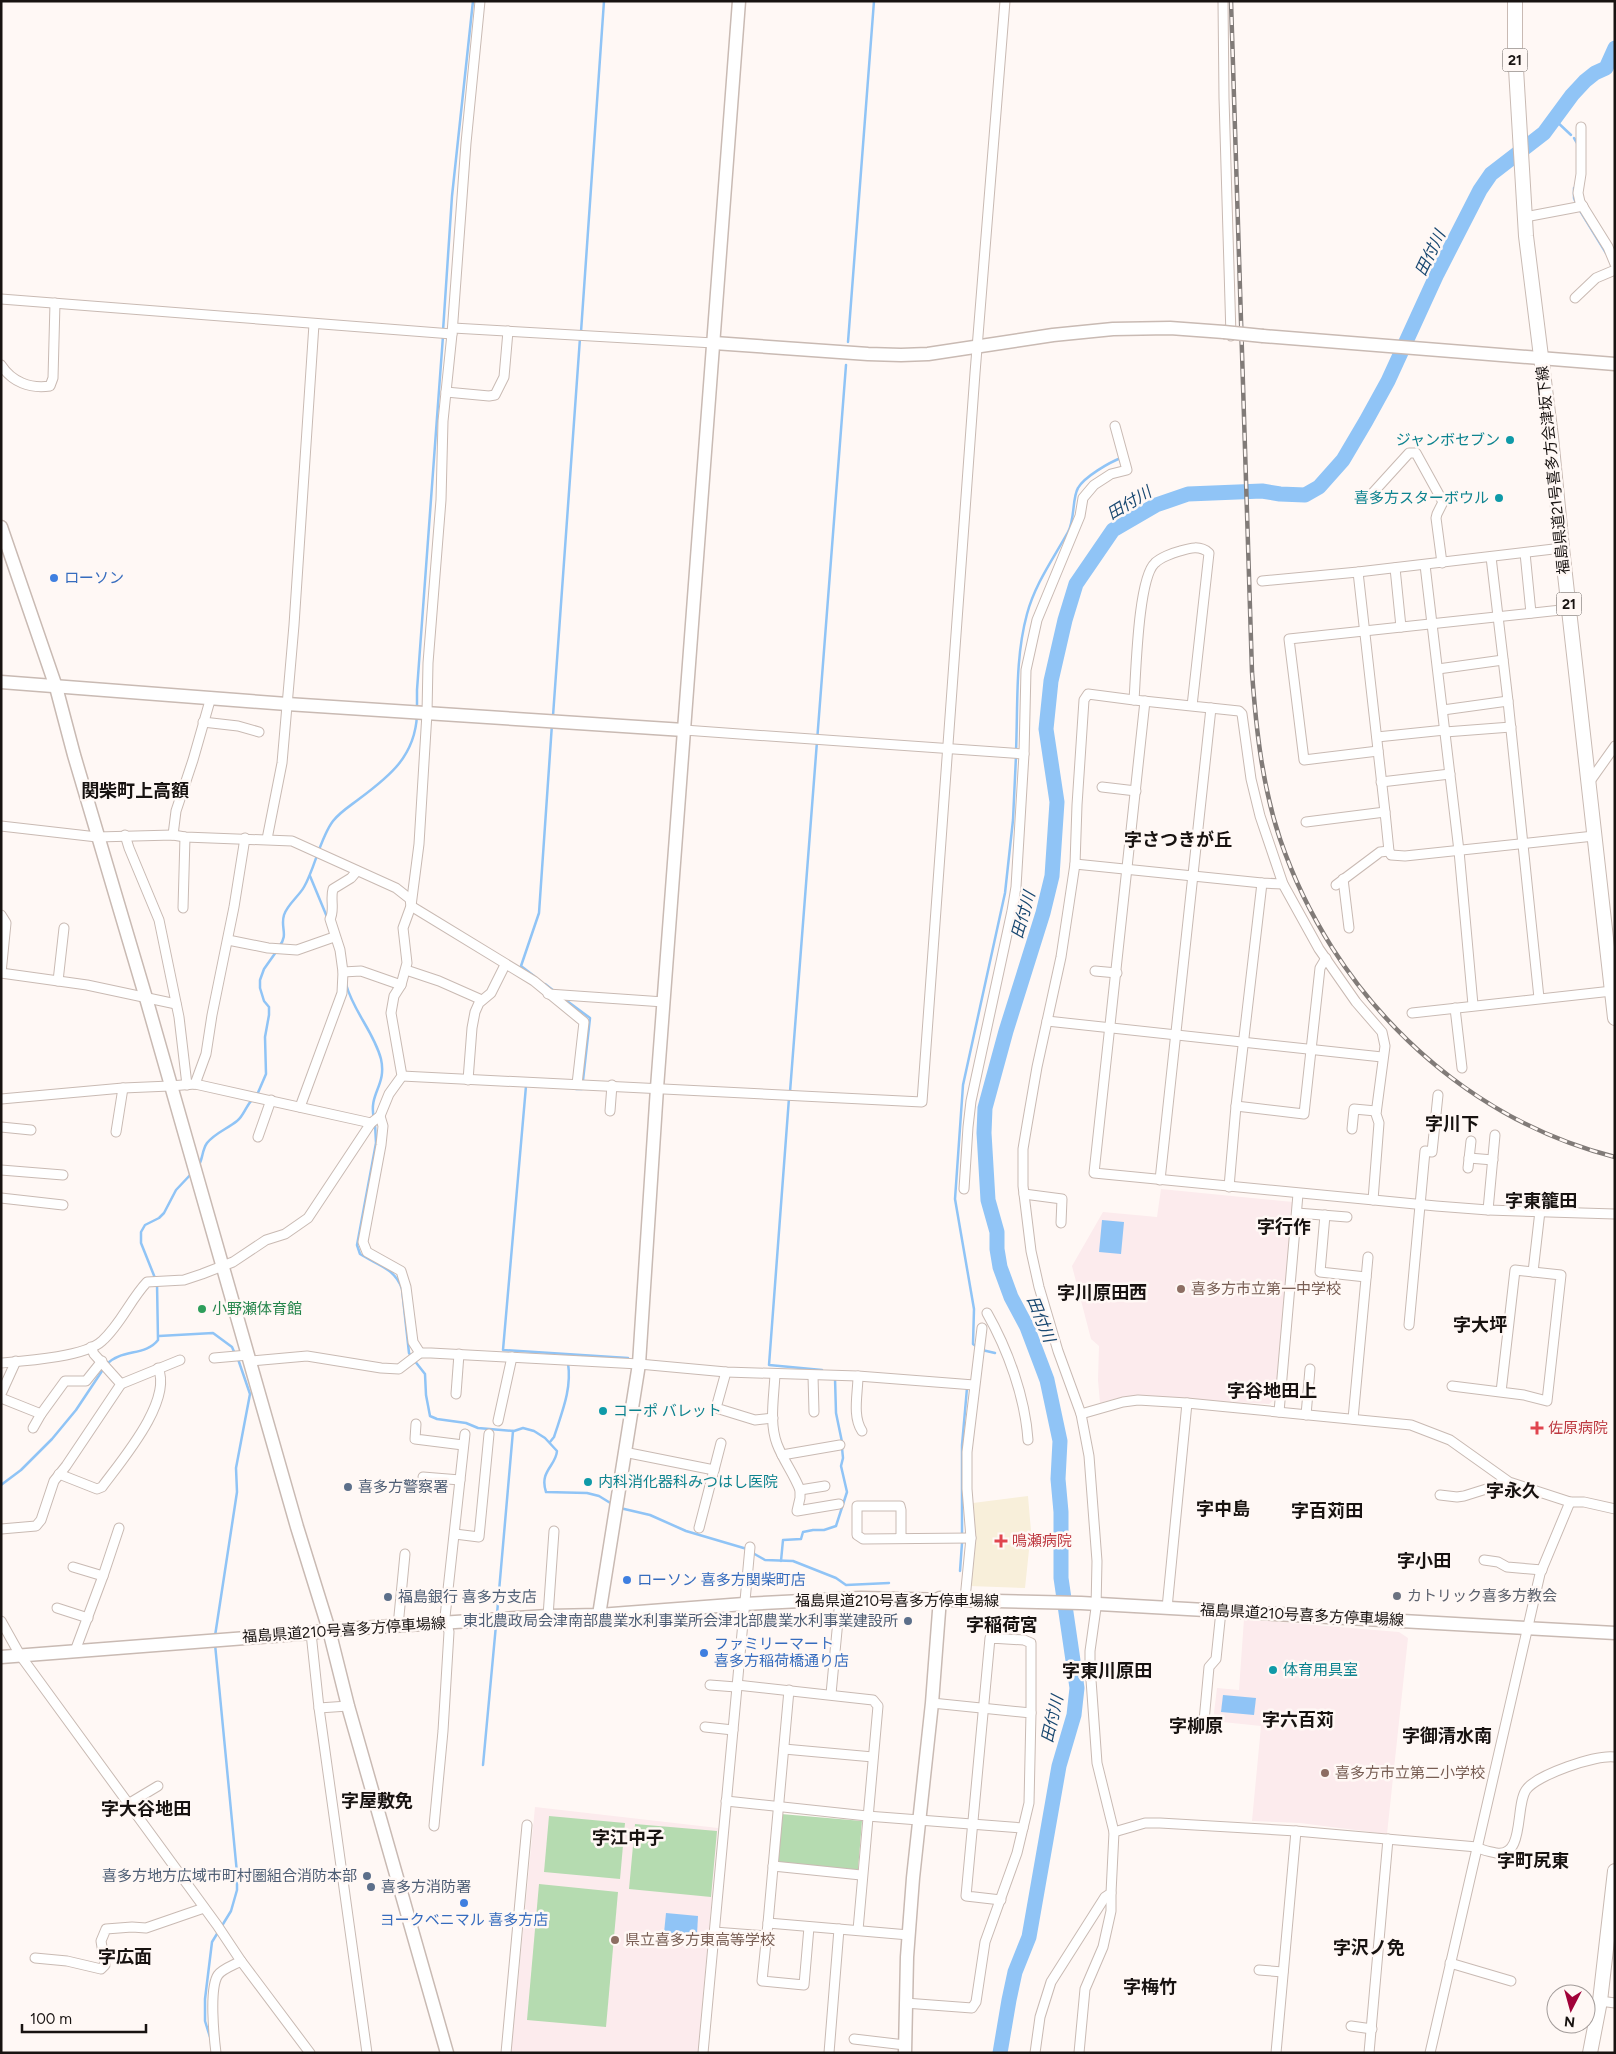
<svg xmlns="http://www.w3.org/2000/svg" width="1616" height="2054" viewBox="0 0 1616 2054" font-family="Figtree,'Noto Sans JP',sans-serif">
<rect width="100%" height="100%" fill="#fff8f5"/>
<g fill="#fcebed">
<polygon points="1161,1189 1293,1202 1275,1399 1269,1404 1126,1396 1100,1403 1098,1380 1099,1346 1091,1339 1072,1266 1103,1212 1157,1217"/>
<polygon points="1244,1619 1399,1632 1408,1638 1387,1834 1300,1823 1252,1821 1261,1726 1213,1721 1217,1688 1239,1690"/>
<polygon points="535,1807 718,1828 698,2053 511,2053"/>
</g>
<polygon fill="#f8efda" points="1028,1496 1031,1531 1025,1588 969,1586 973,1552 973,1503"/>
<g fill="#b5dbb0">
<polygon points="781,1814 862,1821 858,1870 777,1863"/>
<polygon points="549,1816 625,1823 620,1879 544,1872"/>
<polygon points="635,1824 717,1831 711,1897 629,1889"/>
<polygon points="539,1884 618,1892 606,2027 527,2020"/>
</g>
<g fill="#90c4f6">
<polygon points="1102,1220 1124,1222 1121,1254 1099,1252"/>
<polygon points="1223,1695 1256,1698 1254,1715 1221,1712"/>
<polygon points="666,1913 698,1916 697,1935 664,1933"/>
</g>
<g fill="none" stroke-linecap="round" stroke-linejoin="round">
<g stroke="#90c4f6" stroke-width="2.5">
<polyline points="1554,119 1571,135"/>
<polyline points="1574,138 1577,143"/>
<polyline points="1574,188 1574,198 1576,203"/>
<polyline points="1579,209 1606,253"/>
<polyline points="443,331 452,196 473,1"/>
<polyline points="581,332 604,1"/>
<polyline points="848,342 874,1"/>
<polyline points="417,707 417,690 443,336"/>
<polyline points="553,716 580,338"/>
<path d="M1016,751c2,-45 -1,-93 11,-137 8,-30 26,-55 41,-82 7,-12 4,-34 10,-44 6,-11 32,-26 43,-30"/>
<polyline points="310,876 327,917"/>
<path d="M279,947c10,-13 1,-19 5,-32 3,-10 15,-19 20,-28 11,-19 16,-49 29,-66 7,-9 17,-15 26,-22 31,-23 56,-43 58,-84"/>
<polyline points="534,976 521,966 539,913 552,724"/>
<path d="M346,984c7,27 28,48 35,75 6,27 -13,34 -7,60"/>
<polyline points="545,984 554,991"/>
<polyline points="563,998 590,1018 582,1089 576,1089"/>
<polyline points="526,1086 503,1350 628,1358"/>
<polyline points="790,1092 846,365"/>
<polyline points="257,1095 266,1074 265,1037 269,1015 269,1007 264,1001 260,988 260,980 264,969 276,952"/>
<polyline points="789,1098 769,1365 822,1370 822,1372"/>
<path d="M375,1124l1,19 -19,102 3,9c17,11 35,14 42,35l7,64 2,3"/>
<path d="M199,1165c4,-7 3,-15 8,-22 8,-10 20,-14 30,-22 7,-5 9,-16 16,-22"/>
<polyline points="159,1336 213,1333 232,1347 235,1354"/>
<polyline points="977,1347 973,1344 974,1309 955,1199 963,1085 1005,893 1013,820 1016,756"/>
<polyline points="982,1350 995,1353"/>
<path d="M414,1360l11,14 1,21 4,21 7,3 29,4 12,5 36,3 9,-3 11,3 11,7 12,13c-1,15 -18,20 -11,41l41,1 12,3 13,8"/>
<path d="M107,1364c14,-15 39,-8 51,-24l-1,-57 -16,-40v-11l4,-7 14,-7 5,-5 12,-23 16,-17"/>
<polyline points="835,1378 836,1413 842,1442"/>
<path d="M550,1442l4,-5c8,-25 18,-48 14,-74"/>
<polyline points="1,1485 21,1470 52,1439 76,1410 104,1368"/>
<polyline points="620,1508 650,1515 686,1531 747,1549"/>
<polyline points="751,1552 765,1560 793,1561 836,1578 846,1585 889,1583"/>
<polyline points="781,1561 783,1540 801,1539 803,1532 813,1530 824,1530 836,1526 847,1492 841,1466 843,1458 842,1448"/>
<polyline points="960,1571 962,1543 962,1445 967,1388"/>
<polyline points="497,1614 513,1431"/>
<polyline points="215,1636 237,1492 236,1468 250,1394 238,1359"/>
<polyline points="483,1765 496,1625"/>
<polyline points="210,2037 205,2021 205,1999 212,1942 231,1911 237,1890 237,1873 215,1644"/>
</g>
<polyline stroke="#90c4f6" stroke-width="15" points="1000,2053 1009,2000 1015,1972 1029,1937 1059,1766 1074,1715 1077,1688 1061,1578 1061,1512 1058,1479 1060,1441 1047,1380 1027,1327 1011,1297 1000,1267 997,1249 997,1232 988,1200 984,1133 985,1108 1006,1031 1043,913 1052,876 1057,802 1046,729 1051,681 1065,620 1076,584 1113,530 1156,505 1188,494 1262,491 1280,494 1305,495 1319,487 1343,460 1366,421 1388,381 1437,274 1480,190 1491,174 1544,133 1572,95 1585,81 1595,73 1606,68 1615,48"/>
<defs>
<g id="street">
<polyline points="1223,1 1224,98 1231,336"/>
<polyline points="1581,127 1581,174 1578,193 1580,202 1608,247 1615,264"/>
<polyline points="1525,217 1583,206"/>
<polyline points="1575,298 1596,278 1615,270"/>
<polyline points="1,299 452,334"/>
<polyline points="453,328 714,343"/>
<path d="M1,365c11,17 29,24 49,21l3,-8 2,-75"/>
<polyline points="446,392 489,396 495,395 504,377 508,331"/>
<polyline points="1369,497 1409,453 1416,453 1443,502 1437,514 1436,518 1442,563"/>
<polyline points="1525,553 1531,613"/>
<polyline points="1491,557 1508,701 1539,998"/>
<polyline points="1425,565 1459,851 1473,1005"/>
<polyline points="1395,568 1401,627"/>
<polyline points="1358,572 1385,812 1389,851 1391,855 1405,856 1594,836"/>
<polyline points="1262,581 1358,572 1562,548"/>
<polyline points="1438,669 1503,660"/>
<polyline points="1145,701 1094,1173 1436,1206 1488,1210 1615,1214"/>
<path d="M1192,706l17,-153c-9,-8 -19,-5 -29,-2 -8,2 -20,7 -25,12 -17,15 -19,110 -21,137l105,11 3,3 9,65 9,37 23,68 36,65 37,53 26,30 3,14 -9,68 3,9 -6,77"/>
<polyline points="1443,710 1508,701"/>
<polyline points="203,722 238,726 259,732"/>
<polyline points="684,730 1024,754"/>
<polyline points="1445,732 1511,727"/>
<polyline points="1377,737 1445,730"/>
<polyline points="1378,751 1304,760 1289,639 1570,609"/>
<polyline points="1381,782 1450,774"/>
<polyline points="1588,784 1615,746"/>
<polyline points="1102,787 1136,791"/>
<polyline points="1306,822 1385,812"/>
<polyline points="1,826 97,837 173,835 185,837 292,841 396,888 410,899 411,906 534,981 584,1022 577,1084"/>
<polyline points="125,835 129,848 159,920 179,1017 187,1085"/>
<polyline points="173,835 176,811 193,760 211,697"/>
<polyline points="267,839 282,763 294,625 314,324"/>
<polyline points="1075,864 1262,883 1283,884"/>
<polyline points="1343,879 1349,928"/>
<polyline points="1336,885 1380,852 1389,851"/>
<polyline points="183,908 185,837"/>
<polyline points="1,915 6,923 1,973 87,985 176,1004"/>
<polyline points="228,940 268,948 297,950 334,937"/>
<polyline points="406,970 439,981 482,1000"/>
<polyline points="1095,971 1117,973"/>
<polyline points="343,972 361,971 401,985"/>
<polyline points="58,981 64,928"/>
<polyline points="548,994 664,1002"/>
<polyline points="1455,1008 1462,1068"/>
<polyline points="1412,1013 1612,991"/>
<polyline points="1047,1021 1382,1057"/>
<polyline points="402,1076 922,1102 975,373 1005,1"/>
<polyline points="468,1080 472,1028 475,1012 479,1003 491,993 505,965"/>
<polyline points="195,1084 206,1054 212,1015 234,907 245,838"/>
<polyline points="1,1099 123,1088 170,1086 195,1084 371,1123"/>
<polyline points="1236,1106 1304,1114 1320,968 1326,958"/>
<path d="M300,1107l42,-114 1,-21 -3,-22 -10,-31c5,-8 0,-20 3,-30l18,-11 6,-7"/>
<polyline points="610,1111 612,1085"/>
<polyline points="380,1116 383,1126 381,1145 363,1242 367,1252 401,1271 406,1287 413,1342 420,1353"/>
<polyline points="1,1127 31,1130"/>
<polyline points="1352,1129 1354,1109 1376,1111"/>
<polyline points="116,1132 123,1088"/>
<polyline points="258,1137 271,1100"/>
<polyline points="1469,1158 1493,1160"/>
<polyline points="1468,1168 1471,1141"/>
<polyline points="1,1170 63,1175"/>
<polyline points="1160,1180 1211,708"/>
<polyline points="1229,1187 1236,1106 1262,883"/>
<polyline points="964,1189 968,1127 971,1101 1012,911 1016,887 1024,754 1026,670 1037,620 1080,516 1083,498 1094,485 1111,474 1127,470 1115,426"/>
<polyline points="1024,1194 1062,1199 1061,1223"/>
<polyline points="1,1198 63,1205"/>
<polyline points="1488,1210 1495,1135"/>
<polyline points="1297,1213 1347,1217"/>
<polyline points="1325,1215 1320,1272 1366,1277"/>
<polyline points="1533,1272 1540,1211"/>
<path d="M987,1313c21,37 38,84 41,127"/>
<polyline points="1409,1325 1425,1151 1432,1152 1438,1095"/>
<polyline points="214,1358 248,1355"/>
<polyline points="250,1361 307,1356 381,1368 399,1369 420,1353 431,1353 639,1364 726,1372 858,1376 974,1385"/>
<path d="M1,1363c24,-2 84,-6 101,-22 19,-17 28,-41 45,-59l37,-2 18,-6 31,-12 33,-22 19,-6 23,-16 63,-95 9,-7 9,-22 13,-18 -11,-63 3,-17 7,-11 6,-22 -4,-35 8,-22 8,-62 8,-131 1,-50 13,-163 2,-79 9,-87 14,-191 14,-142"/>
<polyline points="726,1372 716,1408 755,1420 773,1418"/>
<path d="M775,1374c-1,23 -6,49 2,70 6,16 17,30 23,46v8l-3,13 42,-7"/>
<polyline points="813,1376 814,1412"/>
<path d="M858,1376c0,17 -6,40 4,55"/>
<polyline points="121,1384 180,1360"/>
<polyline points="1452,1386 1524,1395 1547,1401 1561,1275 1515,1270 1501,1392"/>
<polyline points="1,1394 16,1361"/>
<polyline points="456,1394 459,1354"/>
<polyline points="1,1398 41,1414"/>
<polyline points="1279,1412 1298,1194"/>
<polyline points="1081,1414 1123,1402 1138,1400 1187,1403 1411,1425 1450,1440 1509,1482 1570,1502 1584,1502 1615,1509"/>
<polyline points="1306,1415 1310,1369"/>
<polyline points="1353,1419 1368,1257"/>
<polyline points="498,1421 512,1357"/>
<polyline points="416,1424 415,1439 463,1445"/>
<polyline points="33,1428 41,1414 65,1381 86,1381 102,1361"/>
<polyline points="624,1452 714,1470"/>
<polyline points="782,1455 840,1445"/>
<path d="M59,1474l38,15 5,-2c19,-26 71,-86 56,-119"/>
<polyline points="423,1477 460,1480"/>
<polyline points="800,1490 825,1486"/>
<polyline points="1440,1495 1457,1497 1464,1496 1499,1485 1503,1479"/>
<polyline points="699,1528 721,1443"/>
<polyline points="1,1529 36,1526 41,1520 54,1481 66,1466 121,1384 94,1354 91,1347"/>
<polyline points="455,1534 479,1537 489,1434"/>
<polyline points="901,1538 901,1510 900,1506 857,1506 857,1535 863,1539 971,1538"/>
<polyline points="1484,1560 1498,1562 1507,1567 1542,1570"/>
<polyline points="73,1567 103,1576 75,1651"/>
<polyline points="103,1576 119,1528"/>
<polyline points="965,1599 971,1538 967,1489 967,1452 982,1328"/>
<polyline points="57,1608 88,1618"/>
<polyline points="1167,1608 1187,1403"/>
<polyline points="548,1616 554,1531"/>
<polyline points="1,1621 20,1655 217,1925 241,1961 310,2053"/>
<polyline points="398,1626 405,1554"/>
<polyline points="311,1633 319,1708 367,2053"/>
<polyline points="710,1685 736,1687"/>
<polyline points="737,1685 873,1700 878,1706 858,1930"/>
<polyline points="789,1690 768,1923 909,1935"/>
<polyline points="831,1694 840,1599"/>
<polyline points="319,1708 348,1706"/>
<polyline points="1204,1721 1209,1667 1216,1659 1221,1611"/>
<polyline points="705,1727 733,1730"/>
<polyline points="784,1749 873,1757"/>
<polyline points="726,1801 867,1816 1023,1828"/>
<polyline points="128,1804 158,1786"/>
<polyline points="434,1826 443,1731 449,1632 445,1617 465,1434"/>
<path d="M1114,1832l31,-9h15l136,8 181,16c6,4 12,4 19,6 29,5 19,-47 30,-63 10,-15 71,-36 89,-33"/>
<polyline points="773,1866 861,1875"/>
<polyline points="1001,1900 966,1896 990,1638 1024,1640 1031,1643 1031,1713"/>
<polyline points="768,1923 762,1981 804,1985 809,1927"/>
<polyline points="714,1932 766,1936"/>
<polyline points="35,1958 67,1961 101,1969 105,1965 101,1941 106,1929 132,1927 146,1928 204,1908"/>
<polyline points="1450,1963 1511,1981"/>
<polyline points="1259,1970 1283,1972"/>
<polyline points="1600,2001 1615,2003"/>
<polyline points="905,2003 972,2008 976,2002 985,1942 1017,1853 1029,1803 1031,1713 932,1703"/>
<polyline points="1351,2026 1372,2029"/>
<polyline points="854,2039 905,2045"/>
<path d="M216,2053c-2,-16 -7,-65 2,-78 4,-6 16,-10 23,-14"/>
<polyline points="506,2053 527,1825"/>
<polyline points="703,2053 750,1547"/>
<polyline points="829,2053 839,1929"/>
<polyline points="1035,2053 1040,2017 1051,1982 1105,1897 1111,1893 1114,1832 1097,1763 1090,1666 1090,1651 1096,1608 1097,1561 1089,1456 1081,1414 1058,1351 1039,1287 1031,1251 1023,1186 1023,1149 1027,1125 1037,1067 1061,957 1075,864 1077,805 1084,700 1088,694 1134,700"/>
<polyline points="1079,2053 1085,1989 1103,1947 1111,1911 1111,1893"/>
<polyline points="1276,2053 1296,1831"/>
<polyline points="1369,2053 1388,1839"/>
<polyline points="1430,2053 1540,1574 1570,1502"/>
</g>
<g id="secondary">
<polyline points="1263,336 1615,364"/>
<polyline points="714,343 868,354 901,355 928,354 1053,335 1113,329 1170,328 1224,332"/>
<polyline points="1,527 56,687 74,755 146,998 297,1527 329,1630 348,1706 447,2053"/>
<polyline points="1,682 287,704 684,730"/>
<polyline points="599,1615 639,1364 657,1088 739,1"/>
<polyline points="1,1657 311,1633 329,1630 548,1616 599,1615 744,1604 861,1598 1081,1603 1615,1633"/>
<polyline points="905,2053 907,1957 913,1878 932,1703 940,1598"/>
</g>
<g id="primary">
<polyline points="1515,1 1515,52 1526,236 1551,437 1562,548 1615,1018"/>
<polyline points="1590,2053 1600,2001 1615,1871"/>
</g>
</defs>
<use href="#street" stroke="#c9bab3" stroke-width="11"/>
<use href="#secondary" stroke="#c9bab3" stroke-width="15"/>
<use href="#primary" stroke="#c9bab3" stroke-width="16"/>
<use href="#street" stroke="#fff" stroke-width="9"/>
<use href="#secondary" stroke="#fff" stroke-width="12"/>
<use href="#primary" stroke="#fff" stroke-width="14"/>
<defs>
<path id="rail" d="M1231,1l21,671c4,56 10,113 28,167 52,153 177,278 335,318"/>
</defs>
<use href="#rail" stroke="#817b78" stroke-width="4.5"/>
<use href="#rail" stroke="#fff8f5" stroke-width="2.5" stroke-dasharray="8" stroke-linecap="butt"/>
<defs>
<polyline id="secondary-bridge" points="1224,332 1263,336"/>
</defs>
<use href="#secondary-bridge" stroke="#c9bab3" stroke-width="15" stroke-linecap="butt"/>
<use href="#secondary-bridge" stroke="#fff" stroke-width="12"/>
</g>
<g fill="#0f9aa8" stroke="#fff8f5" stroke-width="2">
<circle cx="1510" cy="440" r="5"/>
<circle cx="1499" cy="498" r="5"/>
<circle cx="603" cy="1411" r="5"/>
<circle cx="588" cy="1482" r="5"/>
<circle cx="1273" cy="1670" r="5"/>
</g>
<g fill="#3f7fe0" stroke="#fff8f5" stroke-width="2">
<circle cx="54" cy="578" r="5"/>
<circle cx="627" cy="1580" r="5"/>
<circle cx="704" cy="1653" r="5"/>
<circle cx="464" cy="1903" r="5"/>
</g>
<g fill="#8d6e63" stroke="#fff8f5" stroke-width="2">
<circle cx="1181" cy="1289" r="5"/>
<circle cx="1325" cy="1773" r="5"/>
<circle cx="615" cy="1940" r="5"/>
</g>
<circle fill="#2e9e5b" stroke="#fff8f5" stroke-width="2" cx="202" cy="1309" r="5"/>
<g fill="#e0444e" stroke="#fff8f5" stroke-width="2">
<path d="M1534.5 1420.5h5v5h5v5h-5v5h-5v-5h-5v-5h5z"/>
<path d="M998.5 1533.5h5v5h5v5h-5v5h-5v-5h-5v-5h5z"/>
</g>
<g fill="#5c6f8a" stroke="#fff8f5" stroke-width="2">
<circle cx="348" cy="1487" r="5"/>
<circle cx="388" cy="1597" r="5"/>
<circle cx="908" cy="1621" r="5"/>
<circle cx="367" cy="1876" r="5"/>
<circle cx="371" cy="1887" r="5"/>
</g>
<circle fill="#6b7280" stroke="#fff8f5" stroke-width="2" cx="1397" cy="1596" r="5"/>
<g text-anchor="middle" dominant-baseline="central" stroke-width="5" stroke-linejoin="round" paint-order="stroke">
<g fill="#fff8f5" stroke="#5d5855" stroke-width="1">
<rect x="1502.5" y="48.5" width="25" height="23" rx="4"/>
<rect x="1556.5" y="592.5" width="25" height="23" rx="4"/>
</g>
<g font-size="14" font-weight="bold" fill="#181311">
<text x="1515" y="60">21</text>
<text x="1569" y="604">21</text>
</g>
<g font-size="15" fill="#0d838f" stroke="#fff8f5" text-anchor="start">
<text x="1500" y="440" text-anchor="end">ジャンボセブン</text>
<text x="1489" y="498" text-anchor="end">喜多方スターボウル</text>
<text x="613" y="1411">コーポ バレット</text>
<text x="598" y="1482">内科消化器科みつはし医院</text>
<text x="1283" y="1670">体育用具室</text>
</g>
<g font-size="15" fill="#181311" stroke="#fff8f5">
<text transform="translate(1553 470) rotate(-96)">福島県道21号喜多方会津坂下線</text>
<text x="897" y="1601">福島県道210号喜多方停車場線</text>
<text transform="translate(1302 1615) rotate(3)">福島県道210号喜多方停車場線</text>
<text transform="translate(344 1630) rotate(-4)">福島県道210号喜多方停車場線</text>
</g>
<g font-size="15" fill="#366cbe" stroke="#fff8f5" text-anchor="start">
<text x="64" y="578">ローソン</text>
<text x="637" y="1580">ローソン 喜多方関柴町店</text>
<text x="714" y="1644">ファミリーマート<tspan x="714" dy="17">喜多方稲荷橋通り店</tspan></text>
<text x="464" y="1920" text-anchor="middle">ヨークベニマル 喜多方店</text>
</g>
<g font-size="15" fill="#785e54" stroke="#fff8f5" text-anchor="start">
<text x="1191" y="1289">喜多方市立第一中学校</text>
<text x="1335" y="1773">喜多方市立第二小学校</text>
<text x="625" y="1940">県立喜多方東高等学校</text>
</g>
<g font-size="15" fill="#27864d" stroke="#fff8f5" text-anchor="start">
<text x="212" y="1309">小野瀬体育館</text>
</g>
<g font-size="15" fill="#be3a42" stroke="#fff8f5" text-anchor="start">
<text x="1548" y="1428">佐原病院</text>
<text x="1012" y="1541">鳴瀬病院</text>
</g>
<g font-size="15" fill="#4e5e75" stroke="#fff8f5" text-anchor="start">
<text x="358" y="1487">喜多方警察署</text>
<text x="398" y="1597">福島銀行 喜多方支店</text>
<text x="898" y="1621" text-anchor="end">東北農政局会津南部農業水利事業所会津北部農業水利事業建設所</text>
<text x="357" y="1876" text-anchor="end">喜多方地方広域市町村圏組合消防本部</text>
<text x="381" y="1887">喜多方消防署</text>
</g>
<g font-size="15" fill="#5b616d" stroke="#fff8f5" text-anchor="start">
<text x="1407" y="1596">カトリック喜多方教会</text>
</g>
<g font-size="16" font-style="italic" fill="#194871" stroke="#fff8f5">
<text transform="translate(1430 253) rotate(-64)">田付川</text>
<text transform="translate(1129 503) rotate(-31)">田付川</text>
<text transform="translate(1023 915) rotate(-74)">田付川</text>
<text transform="translate(1041 1319) rotate(68)">田付川</text>
<text transform="translate(1052 1719) rotate(-77)">田付川</text>
</g>
<g font-size="18" font-weight="bold" fill="#181311" stroke="#fff8f5">
<text x="135" y="791">関柴町上高額</text>
<text x="1178" y="840">字さつきが丘</text>
<text x="1452" y="1124">字川下</text>
<text x="1541" y="1201">字東籠田</text>
<text x="1284" y="1227">字行作</text>
<text x="1102" y="1293">字川原田西</text>
<text x="1480" y="1325">字大坪</text>
<text x="1272" y="1391">字谷地田上</text>
<text x="1513" y="1491">字永久</text>
<text x="1223" y="1509">字中島</text>
<text x="1327" y="1511">字百苅田</text>
<text x="1424" y="1561">字小田</text>
<text x="1002" y="1625">字稲荷宮</text>
<text x="1107" y="1671">字東川原田</text>
<text x="1298" y="1720">字六百苅</text>
<text x="1196" y="1726">字柳原</text>
<text x="1447" y="1736">字御清水南</text>
<text x="377" y="1801">字屋敷免</text>
<text x="146" y="1809">字大谷地田</text>
<text x="628" y="1838">字江中子</text>
<text x="1533" y="1861">字町尻東</text>
<text x="1369" y="1948">字沢ノ免</text>
<text x="125" y="1957">字広面</text>
<text x="1150" y="1987">字梅竹</text>
</g>
</g>
<rect width="1616" height="2054" fill="none" stroke="#181311" stroke-width="5"/>
<g transform="translate(1571 2009) rotate(186)"><circle r="24" fill="#fff8f5" stroke="#a39c9a"/>
<path d="M0-4L9 19L0 12L-9 19Z" fill="#a10239"/>
<text y="-8" font-size="14" font-weight="bold" text-anchor="middle" fill="#181311">N</text>
</g>
<path d="M22 2024v8h124v-8" fill="none" stroke="#181311" stroke-width="2.5"/>
<text x="30" y="2024" font-size="15" fill="#181311" stroke="#fff8f5" stroke-width="4" paint-order="stroke">100 m</text>
</svg>
